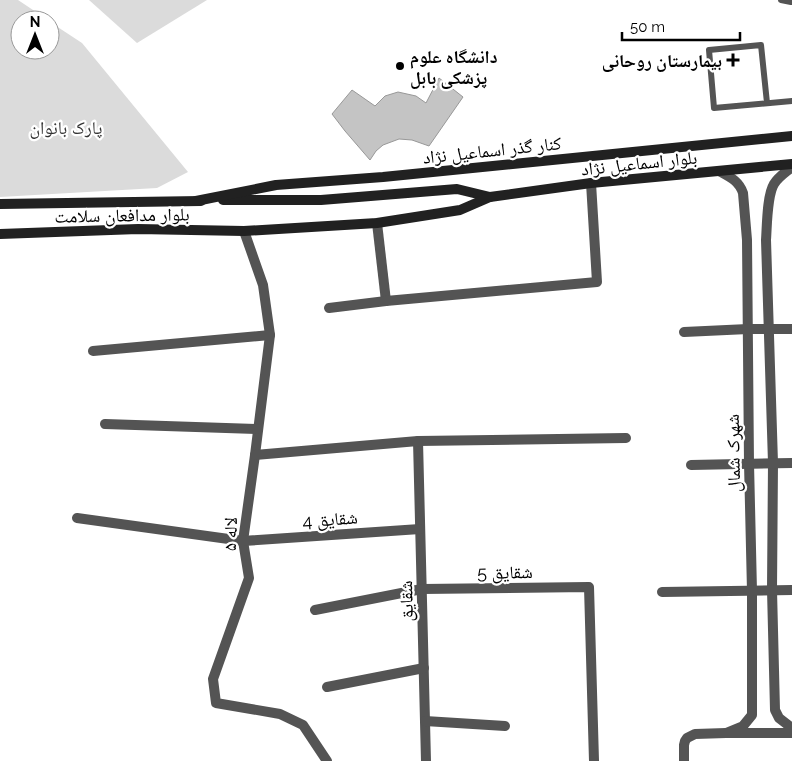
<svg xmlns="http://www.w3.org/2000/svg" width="792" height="761" viewBox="0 0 792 761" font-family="Raleway,'Noto Naskh Arabic',sans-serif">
<rect width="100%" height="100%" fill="#fff"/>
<g fill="#dbdbdb">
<polygon points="0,0 18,0 48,20 20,20 20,50 50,50 50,22 82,43 188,172 157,188 0,197"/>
<polygon points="89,0 207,0 137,43"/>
</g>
<polygon fill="#c4c4c4" stroke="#989898" points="439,78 463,97 429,146 412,140 399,139 383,145 376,151 370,160 345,131 332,114 352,90 375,106 385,96 398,92 416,96 426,103"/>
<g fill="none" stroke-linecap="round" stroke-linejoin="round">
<g stroke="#545454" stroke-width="6">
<polyline points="781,0 791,2"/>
<polyline points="767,103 761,45 709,50 714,108 792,101"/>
</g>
<g stroke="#545454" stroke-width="10">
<path d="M792,167c-6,5 -14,10 -18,17 -7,11 -7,42 -8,56l7,223 -1,127 3,120 4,8 13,10"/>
<path d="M719,171c11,6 20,10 24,22l4,47 2,223 3,128v124l-9,11 -17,7"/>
<polyline points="377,223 386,301"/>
<polyline points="244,231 263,285 270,335 255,455 243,541 249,578 213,679 216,703 280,714 303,725 327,761"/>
<polyline points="329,308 386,301 597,282 591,183"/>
<polyline points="684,332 748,329 792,329"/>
<polyline points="93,351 270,335"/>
<polyline points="105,424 258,429"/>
<polyline points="418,441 426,761"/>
<polyline points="255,455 418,441 626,438"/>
<polyline points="691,465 792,463"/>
<polyline points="77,518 243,541 420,529"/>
<polyline points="662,592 792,590"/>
<polyline points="315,610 422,589 589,587 594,761"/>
<polyline points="327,687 424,668"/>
<polyline points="425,721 505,726"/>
<polyline points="684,761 684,745 685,741 687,738 695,734 726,733 792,733"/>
</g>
<g stroke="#212121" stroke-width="10">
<polyline points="223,200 321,200 457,189 490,197"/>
<polyline points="196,201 276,185 383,177 792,136"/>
<polyline points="0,204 201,201"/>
<polyline points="0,234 138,229 244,231 377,223 460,210 490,197 591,183 792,164"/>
</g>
</g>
<g fill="#000" stroke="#fff" stroke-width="2">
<path d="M730.5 52.5h5v5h5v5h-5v5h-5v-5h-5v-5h5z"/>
<circle cx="400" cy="66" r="5"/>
</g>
<g text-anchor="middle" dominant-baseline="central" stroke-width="4.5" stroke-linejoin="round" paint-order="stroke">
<g font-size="18" font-weight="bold" fill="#000" stroke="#fff" text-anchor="start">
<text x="410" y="56">دانشگاه علوم<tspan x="410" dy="21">پزشکی بابل</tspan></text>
<text x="722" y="60" text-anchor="end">بیمارستان روحانی</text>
</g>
<g font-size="18" fill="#323232" stroke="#fff">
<text x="66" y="127">پارک بانوان</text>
</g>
<g font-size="18" fill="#000" stroke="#fff">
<text transform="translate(492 150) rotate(-6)">کنار گذر اسماعیل نژاد</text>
<text transform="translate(639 163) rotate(-6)">بلوار اسماعیل نژاد</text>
<text transform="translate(122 215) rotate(-1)">بلوار مدافعان سلامت</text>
<text transform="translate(733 453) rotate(-91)">شهرک شمال</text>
<text transform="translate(330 519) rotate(-4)">شقايق 4</text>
<text transform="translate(230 534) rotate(-88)">لاله ۵</text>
<text transform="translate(505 572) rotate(-1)">شقايق 5</text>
<text transform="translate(406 601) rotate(-91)">شقايق</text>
</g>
</g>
<g transform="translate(35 35)"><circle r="24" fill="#ffffff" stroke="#999999"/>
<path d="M0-4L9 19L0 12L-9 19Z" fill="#000000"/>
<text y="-8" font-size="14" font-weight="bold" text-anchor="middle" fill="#000000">N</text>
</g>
<path d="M622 32v8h118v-8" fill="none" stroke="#000000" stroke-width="2.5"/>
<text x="630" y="32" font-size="15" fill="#000000" stroke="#ffffff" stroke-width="4" paint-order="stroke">50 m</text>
</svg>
